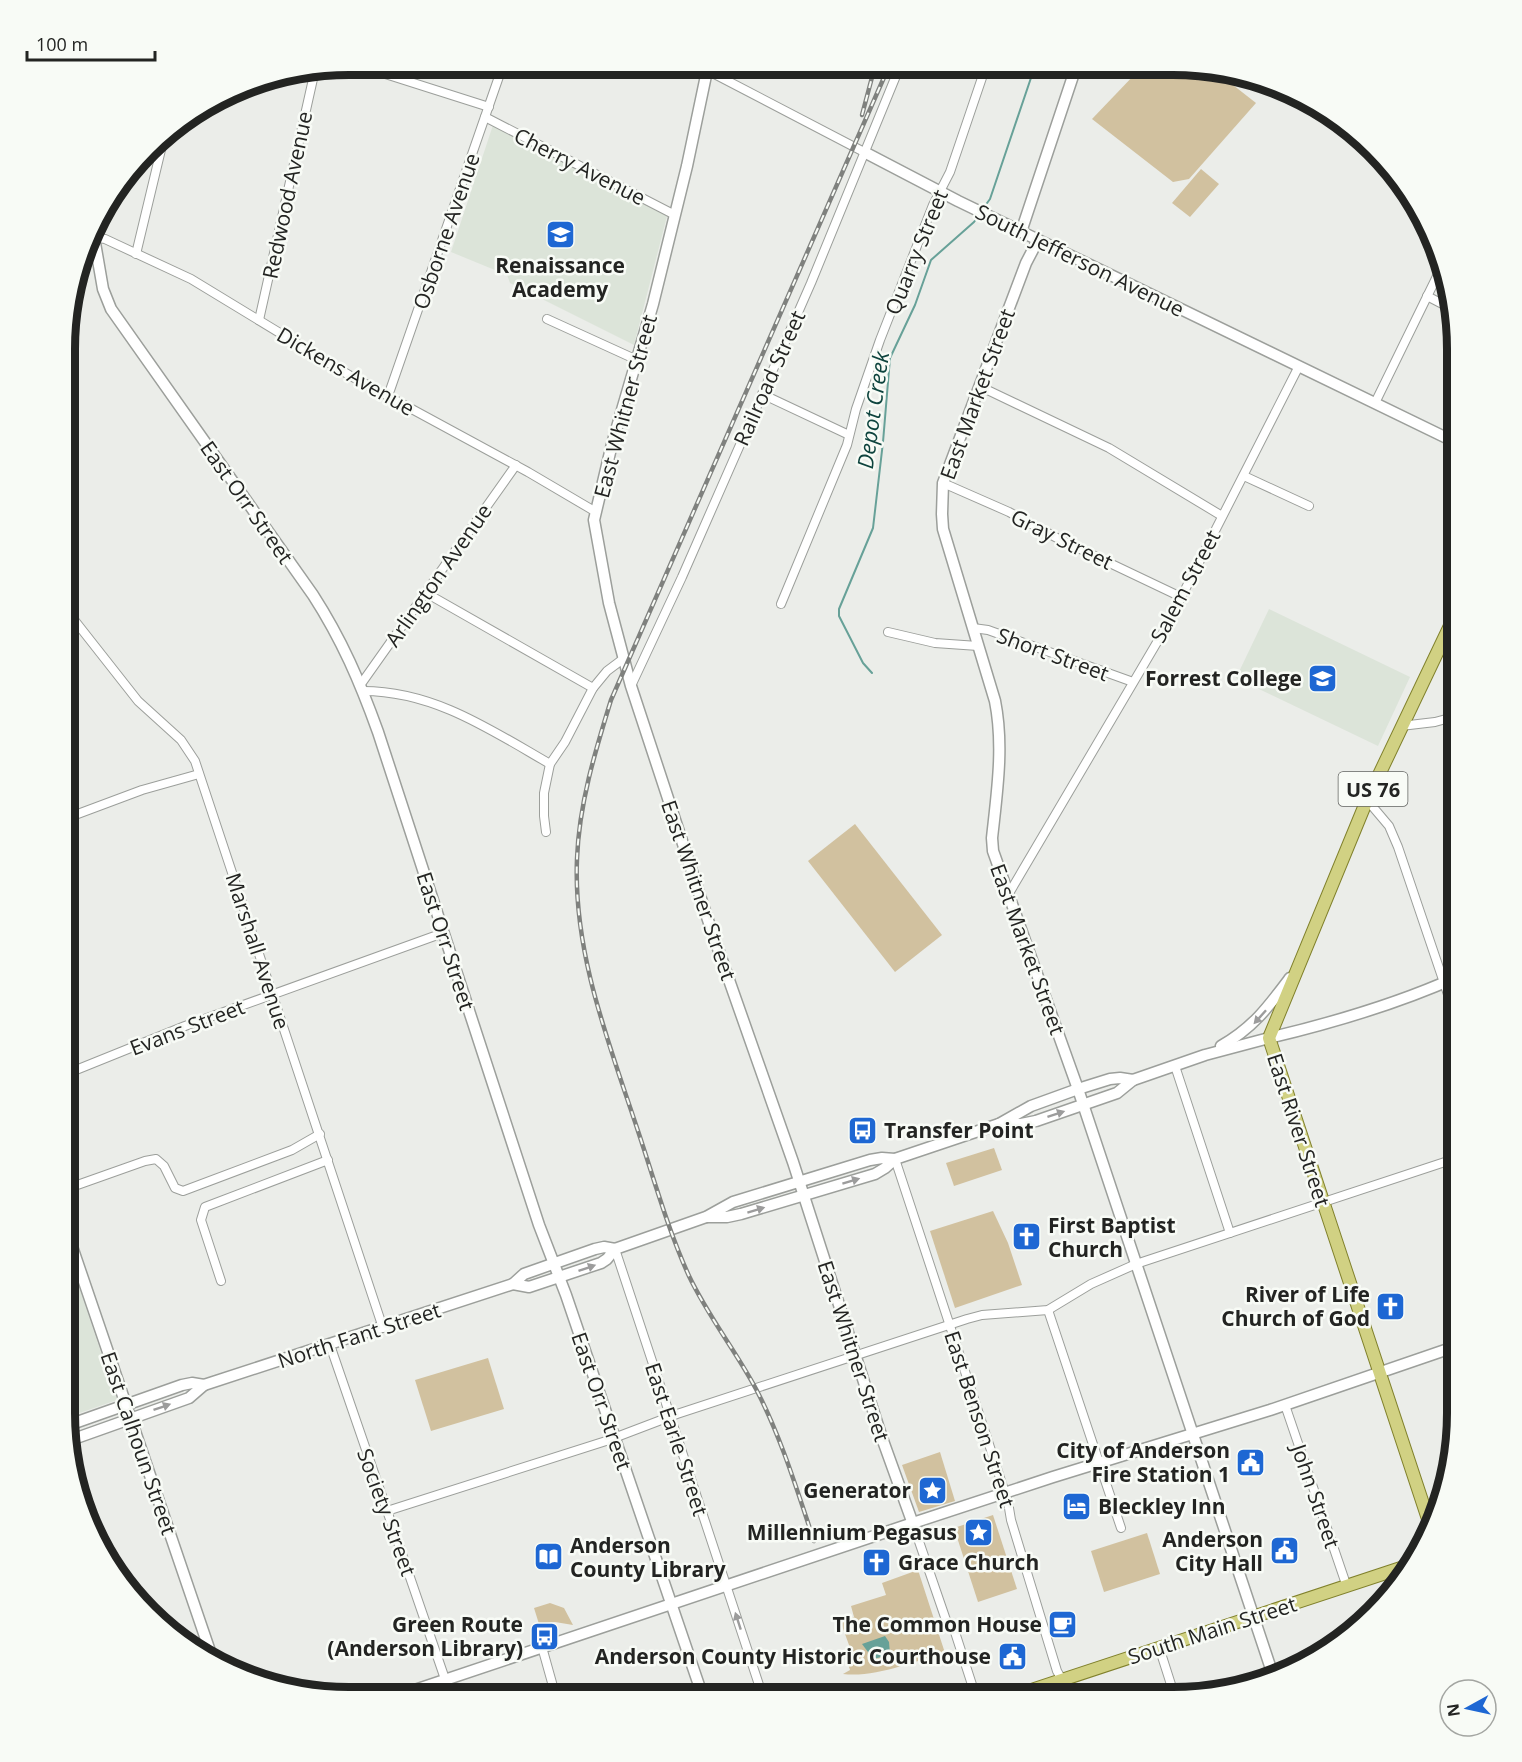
<svg xmlns="http://www.w3.org/2000/svg" width="1522" height="1762" viewBox="0 0 1522 1762" font-family="'Open Sans',sans-serif">
<rect width="100%" height="100%" fill="#ebede9"/>
<g fill="#dce4d9">
<polygon points="493,125 667,216 634,345 510,283 507,275 451,252"/>
<polygon points="1269,609 1410,677 1378,746 1236,678"/>
<polygon points="65,1246 117,1400 65,1418"/>
</g>
<g fill="#d1c19f">
<polygon points="1146,67 1210,67 1256,103 1189,179 1173,182 1092,119 1137,72"/>
<polygon points="1201,169 1219,184 1190,217 1172,203"/>
<polygon points="855,824 942,935 895,972 808,861"/>
<polygon points="994,1148 1002,1170 954,1186 946,1163"/>
<polygon points="993,1211 1008,1243 1022,1285 955,1308 930,1231"/>
<polygon points="488,1358 504,1409 431,1431 415,1380"/>
<polygon points="940,1452 955,1501 919,1512 902,1465"/>
<polygon points="993,1515 1017,1589 978,1602 954,1528"/>
<polygon points="1147,1533 1160,1574 1104,1592 1091,1551"/>
<path d="M918,1570l27,83c-31,8 -70,25 -102,21l7,-4 -2,-6 5,-8 -12,-33 13,-6 -3,-11 35,-11 -4,-12z"/>
<polygon points="550,1603 564,1608 573,1625 555,1622 539,1624 534,1608"/>
</g>
<polygon fill="#67a198" points="885,1636 889,1642 890,1654 868,1661 868,1652 862,1644"/>
<g fill="none" stroke-linecap="round" stroke-linejoin="round">
<g stroke="#67a198" stroke-width="2">
<polyline points="982,210 990,199 1035,66"/>
<polyline points="872,673 863,663 839,616 839,609 873,528 883,442 890,358 915,305 931,260 974,222 979,215"/>
</g>
<defs>
<g id="minor">
<polyline points="357,65 489,107"/>
<polyline points="699,66 866,153"/>
<polyline points="1319,108 1334,116"/>
<polyline points="485,117 675,215"/>
<polyline points="94,237 105,239 191,279 349,375 528,472 596,512"/>
<polyline points="136,254 165,133"/>
<polyline points="1427,296 1452,309"/>
<polyline points="547,319 637,360"/>
<polyline points="259,320 315,70"/>
<polyline points="979,386 1109,448 1222,516"/>
<polyline points="762,394 849,435"/>
<polyline points="388,396 503,65"/>
<polyline points="1375,403 1443,264"/>
<polyline points="1244,476 1309,506"/>
<polyline points="943,483 1009,512 1057,538 1181,597"/>
<polyline points="426,593 593,688"/>
<polyline points="781,604 847,445 856,409 880,340 933,205 950,172 986,66"/>
<polyline points="68,612 138,701 181,740 195,761 383,1328"/>
<polyline points="973,628 988,630 1133,682"/>
<polyline points="888,632 935,643 978,646"/>
<polyline points="361,684 516,465"/>
<polyline points="631,686 682,577 811,283 900,66"/>
<path d="M363,691c71,0 128,39 187,73"/>
<polyline points="1401,726 1435,722 1457,716"/>
<polyline points="1367,800 1389,826 1398,847 1457,1021"/>
<polyline points="67,818 142,790 199,774"/>
<polyline points="546,832 544,816 544,793 550,764 565,742 593,688 607,671 623,659"/>
<polyline points="1008,895 1166,627 1299,366"/>
<polyline points="1175,1066 1230,1233"/>
<polyline points="66,1074 185,1026 443,933"/>
<polyline points="895,1159 1008,1502 1011,1520 1057,1671 1072,1697"/>
<polyline points="66,1189 145,1161 156,1159 164,1166 175,1188 183,1191 292,1150 320,1134"/>
<polyline points="615,1249 763,1697"/>
<polyline points="221,1281 201,1220 205,1207 328,1160"/>
<polyline points="1048,1310 1121,1528"/>
<polyline points="330,1345 445,1679"/>
<polyline points="1285,1405 1347,1587"/>
<polyline points="387,1511 606,1441 677,1414 967,1319 982,1315 1048,1310 1091,1284 1136,1264 1457,1158"/>
<polyline points="913,1524 946,1620 953,1626 976,1697"/>
<polyline points="542,1647 556,1697"/>
<polyline points="1159,1647 1175,1697"/>
</g>
<g id="tertiary">
<polyline points="708,66 687,166 653,304 612,444 594,520 609,603 631,686 709,923 793,1162 882,1438 913,1524"/>
<polyline points="866,153 958,201 1457,443"/>
<polyline points="1021,232 1076,67"/>
<path d="M92,236l2,1 9,52 8,20 202,286c29,45 47,87 65,137l161,493 27,70 137,402"/>
<path d="M1038,240l-12,23 -83,220 -1,31 1,15 52,172c9,45 2,91 -3,137l1,13 85,238 194,583"/>
<path d="M1269,1038c63,-15 128,-34 188,-61"/>
<polyline points="65,1226 213,1660"/>
<polyline points="394,1697 919,1521 1053,1477 1270,1410 1457,1346"/>
</g>
<g id="secondary">
<path d="M1221,1046c32,-18 48,-40 69,-68"/>
<polyline points="999,1124 1021,1124 1036,1121 1117,1093 1133,1080"/>
<polyline points="707,1217 727,1217 741,1214 875,1174 885,1168 895,1159"/>
<polyline points="513,1284 529,1287 601,1263 607,1259 615,1249"/>
<polyline points="66,1426 182,1385 192,1383 204,1385 513,1284 524,1274 595,1249 604,1247 615,1249 706,1217 733,1202 870,1160 882,1158 895,1159 999,1124 1031,1106 1078,1089 1110,1079 1120,1078 1133,1080 1205,1055 1269,1038"/>
<polyline points="68,1441 189,1398 204,1385"/>
</g>
<g id="primary">
<polyline points="1431,1528 1269,1038 1367,800 1457,611"/>
<polyline points="1010,1697 1413,1564"/>
</g>
</defs>
<use href="#minor" stroke="#9c9f9b" stroke-width="10"/>
<use href="#tertiary" stroke="#9c9f9b" stroke-width="13"/>
<use href="#secondary" stroke="#9c9f9b" stroke-width="13"/>
<use href="#primary" stroke="#80812c" stroke-width="14"/>
<use href="#minor" stroke="#fff" stroke-width="8"/>
<use href="#tertiary" stroke="#fff" stroke-width="10"/>
<use href="#secondary" stroke="#fff" stroke-width="10"/>
<use href="#primary" stroke="#d1d183" stroke-width="12"/>
<defs>
<g id="rail">
<polyline points="862,115 875,66"/>
<path d="M814,1541c-17,-51 -33,-104 -58,-152 -21,-39 -48,-73 -67,-113 -21,-46 -35,-97 -51,-145 -29,-88 -65,-178 -61,-272 2,-55 18,-107 34,-159l278,-634"/>
</g>
</defs>
<use href="#rail" stroke="#7f817e" stroke-width="4.5"/>
<use href="#rail" stroke="#f8fbf6" stroke-width="2" stroke-dasharray="7" stroke-linecap="butt"/>
</g>
<defs><path id="oneway-solid" d="M-6-.8H1V-3.2L6.5 0L1 3.2V.8H-6Z" transform="scale(1.5)"/></defs>
<g fill="#9c9c9c">
<use href="#oneway-solid" transform="translate(1260 1017) rotate(132)"/>
<use href="#oneway-solid" transform="translate(1056 1114) rotate(-18)"/>
<use href="#oneway-solid" transform="translate(851 1181) rotate(-17)"/>
<use href="#oneway-solid" transform="translate(756 1210) rotate(-17)"/>
<use href="#oneway-solid" transform="translate(587 1268) rotate(-19)"/>
<use href="#oneway-solid" transform="translate(162 1407) rotate(-19)"/>
<use href="#oneway-solid" transform="translate(738 1621) rotate(-108)"/>
</g>
<defs>
<symbol id="school-square" viewBox="-11 -11 22 22"><rect x="-9" y="-9" width="18" height="18" rx="4" fill="#1e67d3" stroke="#f8fbf6"/><path d="M0-5L7-2L0 1L-7-2ZM-4 1L0 2.5L4 1V4Q0 6-4 4Z" fill="#fff"/></symbol>
<symbol id="university-square" viewBox="-11 -11 22 22"><rect x="-9" y="-9" width="18" height="18" rx="4" fill="#1e67d3" stroke="#f8fbf6"/><path d="M0-5L7-2L0 1L-7-2ZM-4 1L0 2.5L4 1V4Q0 6-4 4Z" fill="#fff"/></symbol>
<symbol id="bus-square" viewBox="-11 -11 22 22"><rect x="-9" y="-9" width="18" height="18" rx="4" fill="#1e67d3" stroke="#f8fbf6"/><path d="M-5-6H5V4H4V6H2V4H-2V6H-4V4H-5ZM-3.5-4V0h7V-4ZM-3.5 1.2v1.5H-2V1.2ZM2 1.2v1.5H3.5V1.2Z" fill="#fff"/></symbol>
<symbol id="church-square" viewBox="-11 -11 22 22"><rect x="-9" y="-9" width="18" height="18" rx="4" fill="#1e67d3" stroke="#f8fbf6"/><path d="M-1.2-6h2.4v3.5h3.3v2.4h-3.3V6h-2.4V-.1h-3.3v-2.4h3.3Z" fill="#fff"/></symbol>
<symbol id="civic-square" viewBox="-11 -11 22 22"><rect x="-9" y="-9" width="18" height="18" rx="4" fill="#1e67d3" stroke="#f8fbf6"/><path d="M-.6-6.5H3V-4.5H.6V-3L4-1V1h2V6H-6V1h2V-1L-.6-3ZM-1.2 2.5V6h2.4V2.5Z" fill="#fff"/></symbol>
<symbol id="sight-square" viewBox="-11 -11 22 22"><rect x="-9" y="-9" width="18" height="18" rx="4" fill="#1e67d3" stroke="#f8fbf6"/><path d="M0-6L1.8-2.2L6-1.7L2.9 1.2L3.7 5.4L0 3.3L-3.7 5.4L-2.9 1.2L-6-1.7L-1.8-2.2Z" fill="#fff"/></symbol>
<symbol id="hotel-square" viewBox="-11 -11 22 22"><rect x="-9" y="-9" width="18" height="18" rx="4" fill="#1e67d3" stroke="#f8fbf6"/><path d="M-6-4.5h1.5V1H6V5H4.5V3h-9V5H-6ZM-4 0a1.8 1.8 0 1 1 3.6 0ZM.5 0V-2.5h3Q6-2.5 6 0Z" fill="#fff"/></symbol>
<symbol id="library-square" viewBox="-11 -11 22 22"><rect x="-9" y="-9" width="18" height="18" rx="4" fill="#1e67d3" stroke="#f8fbf6"/><path d="M-6-4Q-3-5.5-.7-3.5V5Q-3 3-6 4ZM6-4Q3-5.5 .7-3.5V5Q3 3 6 4Z" fill="#fff"/></symbol>
<symbol id="cafe-square" viewBox="-11 -11 22 22"><rect x="-9" y="-9" width="18" height="18" rx="4" fill="#1e67d3" stroke="#f8fbf6"/><path d="M-5.5-4.5H6V0H3Q3 3.5 0 3.5H-2.5Q-5.5 3.5-5.5 0ZM3-3.2v2h1.7v-2ZM-6 4.5H4V6H-6Z" fill="#fff"/></symbol>
</defs>
<g fill-rule="evenodd">
<use href="#school-square" x="544" y="218" width="33" height="33"/>
<use href="#university-square" x="1306" y="662" width="33" height="33"/>
<use href="#bus-square" x="846" y="1114" width="33" height="33"/>
<use href="#church-square" x="1010" y="1220" width="33" height="33"/>
<use href="#church-square" x="1374" y="1290" width="33" height="33"/>
<use href="#civic-square" x="1234" y="1446" width="33" height="33"/>
<use href="#sight-square" x="916" y="1474" width="33" height="33"/>
<use href="#hotel-square" x="1060" y="1490" width="33" height="33"/>
<use href="#sight-square" x="962" y="1516" width="33" height="33"/>
<use href="#civic-square" x="1268" y="1534" width="33" height="33"/>
<use href="#library-square" x="532" y="1540" width="33" height="33"/>
<use href="#church-square" x="860" y="1546" width="33" height="33"/>
<use href="#cafe-square" x="1046" y="1608" width="33" height="33"/>
<use href="#bus-square" x="528" y="1620" width="33" height="33"/>
<use href="#civic-square" x="996" y="1640" width="33" height="33"/>
</g>
<g text-anchor="middle" dominant-baseline="central" stroke-width="5" stroke-linejoin="round" paint-order="stroke">
<rect fill="#f8fbf6" stroke="#636462" stroke-width="1.5" x="1338.5" y="772" width="69" height="34" rx="4.5"/>
<g font-size="20" font-weight="bold" fill="#232422">
<text x="1373" y="789">US 76</text>
</g>
<g font-size="21" fill="#232422" stroke="#f8fbf6">
<text transform="translate(580 166) rotate(27)">Cherry Avenue</text>
<text transform="translate(287 195) rotate(-78)">Redwood Avenue</text>
<text transform="translate(446 231) rotate(-71)">Osborne Avenue</text>
<text transform="translate(916 252) rotate(-68)">Quarry Street</text>
<text transform="translate(1080 260) rotate(26)">South Jefferson Avenue</text>
<text transform="translate(346 371) rotate(30)">Dickens Avenue</text>
<text transform="translate(769 378) rotate(-66)">Railroad Street</text>
<text transform="translate(977 394) rotate(-70)">East Market Street</text>
<text transform="translate(625 406) rotate(-75)">East Whitner Street</text>
<text transform="translate(247 502) rotate(55)">East Orr Street</text>
<text transform="translate(1062 539) rotate(26)">Gray Street</text>
<text transform="translate(438 575) rotate(-55)">Arlington Avenue</text>
<text transform="translate(1185 586) rotate(-62)">Salem Street</text>
<text transform="translate(1053 654) rotate(20)">Short Street</text>
<text transform="translate(699 890) rotate(71)">East Whitner Street</text>
<text transform="translate(446 941) rotate(72)">East Orr Street</text>
<text transform="translate(1028 949) rotate(70)">East Market Street</text>
<text transform="translate(258 951) rotate(72)">Marshall Avenue</text>
<text transform="translate(187 1027) rotate(-21)">Evans Street</text>
<text transform="translate(1299 1130) rotate(72)">East River Street</text>
<text transform="translate(359 1335) rotate(-18)">North Fant Street</text>
<text transform="translate(854 1351) rotate(72)">East Whitner Street</text>
<text transform="translate(602 1401) rotate(71)">East Orr Street</text>
<text transform="translate(980 1419) rotate(72)">East Benson Street</text>
<text transform="translate(677 1439) rotate(72)">East Earle Street</text>
<text transform="translate(139 1443) rotate(71)">East Calhoun Street</text>
<text transform="translate(1316 1496) rotate(71)">John Street</text>
<text transform="translate(387 1512) rotate(70)">Society Street</text>
<text transform="translate(1212 1630) rotate(-18)">South Main Street</text>
</g>
<g font-size="21" font-weight="bold" fill="#232422" stroke="#f8fbf6" text-anchor="end">
<text x="560" y="265" text-anchor="middle">Renaissance<tspan x="560" dy="24">Academy</tspan></text>
<text x="1302" y="678">Forrest College</text>
<text x="884" y="1130" text-anchor="start">Transfer Point</text>
<text x="1048" y="1225" text-anchor="start">First Baptist<tspan x="1048" dy="24">Church</tspan></text>
<text x="1370" y="1294">River of Life<tspan x="1370" dy="24">Church of God</tspan></text>
<text x="1230" y="1450">City of Anderson<tspan x="1230" dy="24">Fire Station 1</tspan></text>
<text x="911" y="1490">Generator</text>
<text x="1098" y="1506" text-anchor="start">Bleckley Inn</text>
<text x="957" y="1532">Millennium Pegasus</text>
<text x="1263" y="1539">Anderson<tspan x="1263" dy="24">City Hall</tspan></text>
<text x="570" y="1545" text-anchor="start">Anderson<tspan x="570" dy="24">County Library</tspan></text>
<text x="898" y="1562" text-anchor="start">Grace Church</text>
<text x="523" y="1624">Green Route<tspan x="523" dy="24">(Anderson Library)</tspan></text>
<text x="1042" y="1624">The Common House</text>
<text x="991" y="1656">Anderson County Historic Courthouse</text>
</g>
<g font-size="22" font-style="italic" fill="#0e443e" stroke="#f8fbf6">
<text transform="translate(872 410) rotate(-82)">Depot Creek</text>
</g>
</g>
<path d="M0 0H1522V1762H0ZM349 75H1173A274 274 0 0 1 1447 349V1413A274 274 0 0 1 1173 1687H349A274 274 0 0 1 75 1413V349A274 274 0 0 1 349 75Z" fill="#f8fbf6" fill-rule="evenodd"/>
<path fill="none" stroke="#232422" stroke-width="8" d="M349 75H1173A274 274 0 0 1 1447 349V1413A274 274 0 0 1 1173 1687H349A274 274 0 0 1 75 1413V349A274 274 0 0 1 349 75Z"/>
<g transform="translate(1468 1708) rotate(262)"><circle r="28" fill="#f8fbf6" stroke="#a3a5a1" stroke-width="1.5"/>
<path d="M0-4.5L10 22L0 15L-10 22Z" fill="#1e67d3"/>
<text y="-9" font-size="16" font-weight="bold" text-anchor="middle" fill="#232422">N</text>
</g>
<path d="M27 51v9h128v-9" fill="none" stroke="#232422" stroke-width="3"/>
<text x="36" y="51" font-size="18" fill="#232422" stroke="#f8fbf6" stroke-width="4.5" paint-order="stroke">100 m</text>
</svg>
